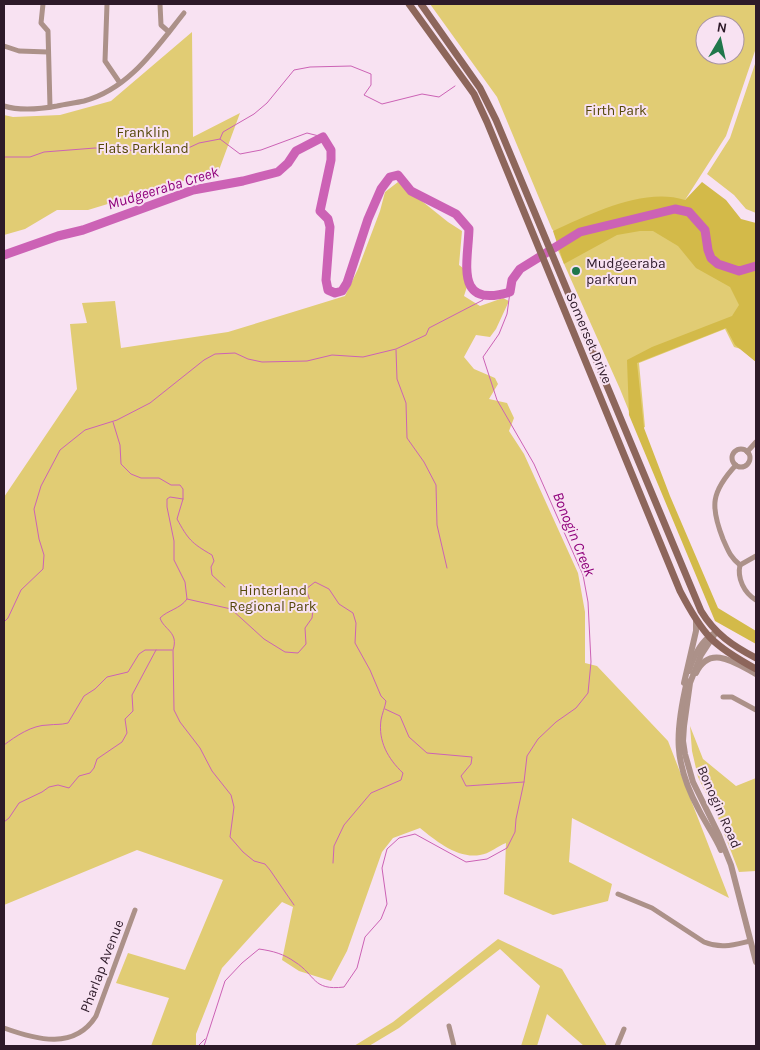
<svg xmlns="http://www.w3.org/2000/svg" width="760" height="1050" viewBox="0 0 760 1050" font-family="Karla,sans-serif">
<rect width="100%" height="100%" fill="#f8e2f2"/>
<g fill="#e1cc74" fill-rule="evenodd">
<path d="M430,4h326v44l-30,88 -41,64 54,71 17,91 -15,-13 -7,-2 -9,-18 -86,34 6,64 -8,4 -17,-42 -64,-143 6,-4 -10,-13 -55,-132zM705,25h30v30h-30z"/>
<polygon points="192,32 193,137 240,113 219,170 88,210 57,210 25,229 4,235 4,115 13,117 60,115 111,101"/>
<polygon points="756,61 756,213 746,209 734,195 707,174 730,138"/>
<path d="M398,182l50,40 14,9 -3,34 12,9 -7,22 16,10 23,-8 6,3 -13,28 -6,8 -14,-2 -12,22 10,12 21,9 3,6 -9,15 18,4 7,15 -5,13 15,23 54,119 7,39v51l12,3 71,75 61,157 -157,-80 -3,44 43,22 -4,17 -55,14 -49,-21 2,-51c-8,3 -17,11 -26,12 -22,4 -44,-14 -60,-27l-27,10 -11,14 -35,99 -16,30 -32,-10 -17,-11 11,-53 -11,-5 -60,66 -26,66v12h-45l18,-48 -53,-15 12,-30 57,17 38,-90 -86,-30 -133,55v-408l73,-108 -7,-65 17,-1 -5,-20 33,-2 6,47 107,-16 117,-36 13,-27 22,-58 5,-19z"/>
<polygon points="690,726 703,759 736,786 756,778 756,871 739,872 717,815 698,777 692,751"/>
<polygon points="498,939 562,969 607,1046 584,1046 547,1014 537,1046 521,1046 540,986 500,949 399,1028 369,1046 354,1046 393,1022"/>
</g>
<path fill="#d3ba49" d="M702,182l24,18 15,19 15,4v139l-21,-17 -9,-17 -89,35 7,65 26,68 48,112 38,23v13l-41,-23 -86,-206 -2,-55 25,-13 80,-31 7,-11 -9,-18 -34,-19 -18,-22 -25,-15h-13l-23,4 -53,29 -11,-33c38,-17 90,-44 132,-31z"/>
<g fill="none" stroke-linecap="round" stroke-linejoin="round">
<g stroke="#cc62b5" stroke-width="1">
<polyline points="220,139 223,132 254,114 267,103 294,70 310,67 351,66 371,74 371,85 364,95 382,104 422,94 439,97 455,86"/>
<polyline points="4,157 30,157 44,152 95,148 171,153 184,150 199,143 220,139 240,154 261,150 307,133 323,137"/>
<polyline points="396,350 397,379 406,403 407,438 424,462 436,485 437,525 447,568"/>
<path d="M113,422l7,23 1,19 10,10 10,4h18l12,7h9l3,4v10l-6,20c11,20 14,24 35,36l2,6 -3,6 1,8 13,12"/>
<path d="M183,499l-13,-2 -3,2v8l7,34v19l11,22 2,17c-7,10 -19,11 -27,19 4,12 19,14 13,32l1,60 6,12 20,26 12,23 19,24 3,12 -4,30 13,15 11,9 11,3 5,6 24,35"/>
<path d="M187,599l44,10 33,30 21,13 13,1 8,-9 -1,-16 7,-10 1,-9 -7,-20 9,-7 14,7 10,15 14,9 3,10 -1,20 15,27 11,26 5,5c-1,6 -4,13 -5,19 -3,21 7,39 22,53l-2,7 -30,13 -27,32 -10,21 -1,17"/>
<polyline points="4,622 8,618 21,590 43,569 44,555 39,539 34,509 41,486 60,450 85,430 117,420 150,403 204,360 215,354 235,353 248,359 262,362 307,361 332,355 363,357 396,349 426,335 429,328 483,300 484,295"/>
<polyline points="385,709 400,716 409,737 427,753 472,757 471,764 461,776 466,786 524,782"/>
<path d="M4,745c12,-9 28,-20 44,-20 8,-1 12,0 20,-2l16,-27 11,-7 12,-12 21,-5 11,-18 6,-4h27"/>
<polyline points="4,822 9,818 19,803 42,792 49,787 58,785 69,788 79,776 90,773 94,768 97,759 122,742 127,733 125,719 133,711 132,695 156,650"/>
<polyline points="198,1046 205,1039"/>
<path d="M204,1046l21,-65 17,-18 17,-14c14,2 25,5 36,13 21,13 17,29 49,25l13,-19 8,-31 16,-18 6,-15 -5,-36 5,-19 12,-11 16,-4 51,28 21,-3 20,-11 8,-16 1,-13 8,-37 3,-26 11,-17 18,-17 20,-14 12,-15 3,-31 -3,-60 -5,-27 -49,-111 -37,-64 -14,-43 16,-23 8,-20 3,-22"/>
</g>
<path stroke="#cc62b5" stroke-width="9" d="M4,255l54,-19 25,-6 110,-40 50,-9 35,-9 10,-9 8,-12 27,-14 8,13v10l-11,51 8,8 2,8 -4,53 2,10 7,3 7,-2 5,-8 21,-64 13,-30 9,-12 8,-2 13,16 45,23 13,15c-1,34 -15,80 41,63l2,-12 8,-11 60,-37 95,-23 14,3 16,18 3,20 3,8 7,6 21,7 17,-5"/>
<g stroke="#ac9189" stroke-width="5">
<polyline points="43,4 41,23 48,31 50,107"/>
<polyline points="107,4 105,61 120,83"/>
<polyline points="160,4 161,25 169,32"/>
<polyline points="4,46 19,51 48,52"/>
<path d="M4,106c16,5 37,3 53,0 9,-2 18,-3 27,-5 45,-12 72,-53 100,-88"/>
<circle cx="741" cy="458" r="9"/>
<polyline points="747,452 756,442"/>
<path d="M736,465c-25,27 -26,41 -13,74 5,11 7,18 17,26"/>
<path d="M740,565c-3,13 4,28 16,35"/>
<polyline points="740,565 756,556"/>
<polyline points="723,697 732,697 756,710"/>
<path d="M618,894l34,14 52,34c17,7 29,3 46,-1"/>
<polyline points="449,1026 454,1046"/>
<path d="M4,1028c33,12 71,22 92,-12l39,-106"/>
<polyline points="617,1046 624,1029"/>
</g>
<g stroke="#ac9189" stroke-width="6">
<polyline points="716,632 701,655 690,683 684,726 683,741 685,754 693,782 719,835 731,865 756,962"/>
<path d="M689,671c4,-13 11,-29 24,-37"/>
<path d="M696,673c14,-30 41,-9 60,1"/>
<path d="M687,681c-12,52 -14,81 12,129 7,14 16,26 22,40"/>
<polyline points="684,683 696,631 696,620"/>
</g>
<g stroke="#8d665b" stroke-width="7">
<path d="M409,4l65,90 13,28 193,469c23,44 32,54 76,78"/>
<path d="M421,4l59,84 16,32 205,491c14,23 32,35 55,47"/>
</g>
</g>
<circle fill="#20774b" stroke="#f8e2f2" stroke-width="2" cx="576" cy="271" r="5"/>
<g text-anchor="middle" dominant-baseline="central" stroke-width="4" stroke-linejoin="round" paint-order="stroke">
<g font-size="14" fill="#554809" stroke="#f8e2f2">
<text x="616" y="110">Firth Park</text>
<text x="143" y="132">Franklin<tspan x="143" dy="16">Flats Parkland</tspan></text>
<text x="273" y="590">Hinterland<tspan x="273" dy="16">Regional Park</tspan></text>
</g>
<g font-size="14" fill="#2e1a29" stroke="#f8e2f2" text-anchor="start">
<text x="586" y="263">Mudgeeraba<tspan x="586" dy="16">parkrun</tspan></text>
</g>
<g font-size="14" fill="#2e1a29" stroke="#f8e2f2">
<text transform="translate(589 338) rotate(67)">Somerset Drive</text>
<text transform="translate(719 807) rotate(66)">Bonogin Road</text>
<text transform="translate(102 966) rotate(-69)">Pharlap Avenue</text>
</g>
<g font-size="15" font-style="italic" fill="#8f007b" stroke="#f8e2f2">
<text transform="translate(163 188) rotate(-17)">Mudgeeraba Creek</text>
<text transform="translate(574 534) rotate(68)">Bonogin Creek</text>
</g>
</g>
<rect width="760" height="1050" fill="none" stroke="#2e1a29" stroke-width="10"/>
<g transform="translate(720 40) rotate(9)"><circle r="24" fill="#f8e2f2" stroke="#a792a2"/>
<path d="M0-4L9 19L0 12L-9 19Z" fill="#20774b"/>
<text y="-8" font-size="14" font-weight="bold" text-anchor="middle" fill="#2e1a29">N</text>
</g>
</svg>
